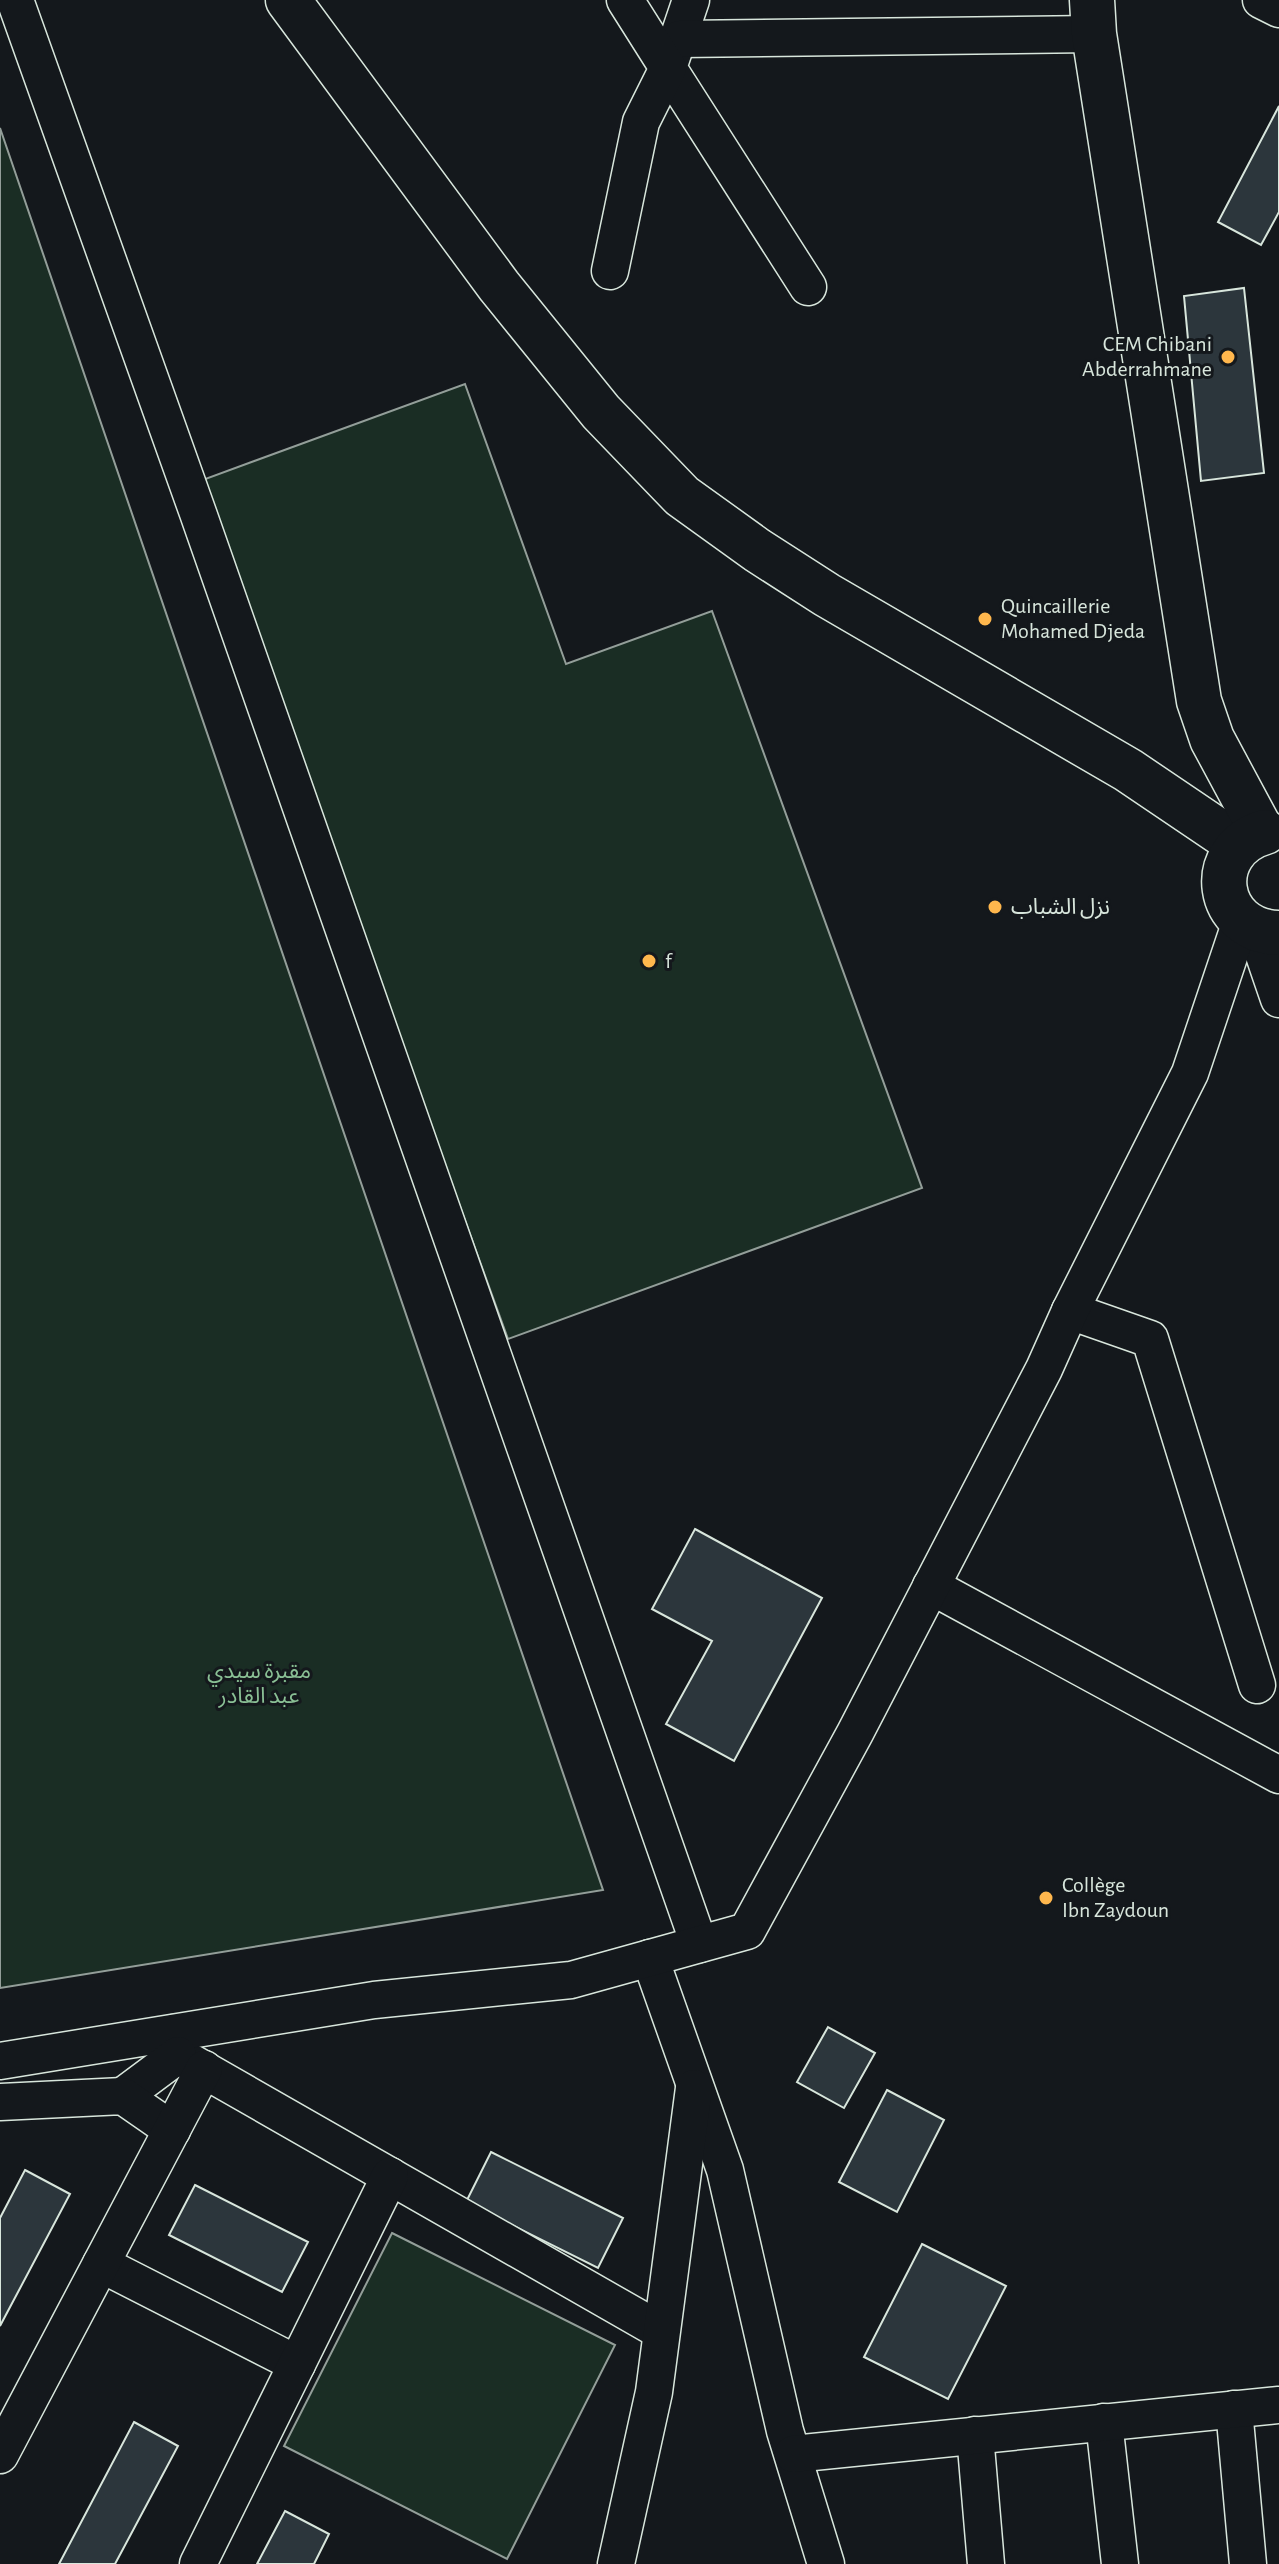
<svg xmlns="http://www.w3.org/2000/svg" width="1279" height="2564" viewBox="0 0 1279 2564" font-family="'Alegreya Sans','Noto Sans Arabic',sans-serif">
<rect width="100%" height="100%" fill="#14181c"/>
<g fill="#1a2d24" stroke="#939e99" stroke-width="2">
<polygon points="0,128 603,1890 0,1988"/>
<polygon points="465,384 566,664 712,611 922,1188 508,1339 197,482"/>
<polygon points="392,2233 615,2345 507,2559 284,2446"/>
</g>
<g fill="#2c363c" stroke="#d8e6dc" stroke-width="2">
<polygon points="1279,106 1279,212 1261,245 1218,222"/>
<polygon points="1244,288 1264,473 1201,481 1184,296"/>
<polygon points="695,1529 822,1598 734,1761 666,1724 712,1641 652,1609"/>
<polygon points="828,2027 875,2053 844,2108 797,2082"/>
<polygon points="887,2090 944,2120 897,2212 839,2182"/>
<polygon points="491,2152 623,2218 598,2268 466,2202"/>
<polygon points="25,2170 70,2194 0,2326 0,2218"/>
<polygon points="195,2185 308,2242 282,2292 169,2235"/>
<polygon points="922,2244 1006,2286 948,2399 864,2357"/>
<polygon points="134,2422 178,2446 115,2564 59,2564"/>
<polygon points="285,2511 329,2534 314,2564 257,2564"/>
</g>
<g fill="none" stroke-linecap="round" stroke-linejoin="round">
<defs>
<g id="street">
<polyline points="15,0 198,513 699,1944"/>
<polyline points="691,0 668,68 808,287"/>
<polyline points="1261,0 1279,9"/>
<polyline points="679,39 1094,34"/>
<polyline points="610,271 641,122 668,68 625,0"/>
<polyline points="1255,929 1279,999"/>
<polyline points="1070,1311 1150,1339 1257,1685"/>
<polyline points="931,1586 1279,1775"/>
<polyline points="650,1958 725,2170 785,2431 826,2564"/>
<polyline points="174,2033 178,2055 661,2331"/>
<polyline points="0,2061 374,2000 571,1980 747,1931 855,1733 1044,1369 1070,1311 1190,1073 1241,921"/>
<polyline points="123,2096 178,2055"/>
<polyline points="0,2102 123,2096 172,2130"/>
<polyline points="101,2264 297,2364"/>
<polyline points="1234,2409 1248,2564"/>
<polyline points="1104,2422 1120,2564"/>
<polyline points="975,2435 986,2564"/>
<polyline points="793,2454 1279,2405"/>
<polyline points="0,2455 204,2069"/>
<polyline points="198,2564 390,2176"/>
<polyline points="616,2564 654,2392 694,2088"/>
</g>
<g id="secondary">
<polyline points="288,0 499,286 601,412 682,496 757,550 827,595 1128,770 1239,845"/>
<polyline points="1092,0 1094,34 1199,701 1212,739 1262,832"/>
<path d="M1265,832c-62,18 -50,100 14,101"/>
</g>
</defs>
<use href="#street" stroke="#d8e6dc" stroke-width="39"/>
<use href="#secondary" stroke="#d8e6dc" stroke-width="47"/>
<use href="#street" stroke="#14181c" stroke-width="36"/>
<use href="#secondary" stroke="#14181c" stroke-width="44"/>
</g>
<g fill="#ffb74d" stroke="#14181c" stroke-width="3">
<circle cx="1228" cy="357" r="8"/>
<circle cx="985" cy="619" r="8"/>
<circle cx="995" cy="907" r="8"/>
<circle cx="649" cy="961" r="8"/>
<circle cx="1046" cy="1898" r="8"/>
</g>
<g text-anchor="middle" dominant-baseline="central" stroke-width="6" stroke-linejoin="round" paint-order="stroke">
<g font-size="22" fill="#d8e6dc" stroke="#14181c" text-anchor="start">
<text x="1212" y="344" text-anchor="end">CEM Chibani<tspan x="1212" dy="25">Abderrahmane</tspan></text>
<text x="1001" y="606">Quincaillerie<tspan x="1001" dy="25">Mohamed Djeda</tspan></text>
<text x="1011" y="907">نزل الشباب</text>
<text x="665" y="961">f</text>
<text x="1062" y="1885">Collège<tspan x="1062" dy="25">Ibn Zaydoun</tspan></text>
</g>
<g font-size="22" fill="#8ac095" stroke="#14181c">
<text x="259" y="1671">مقبرة سيدي<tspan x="259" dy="25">عبد القادر</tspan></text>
</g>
</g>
</svg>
